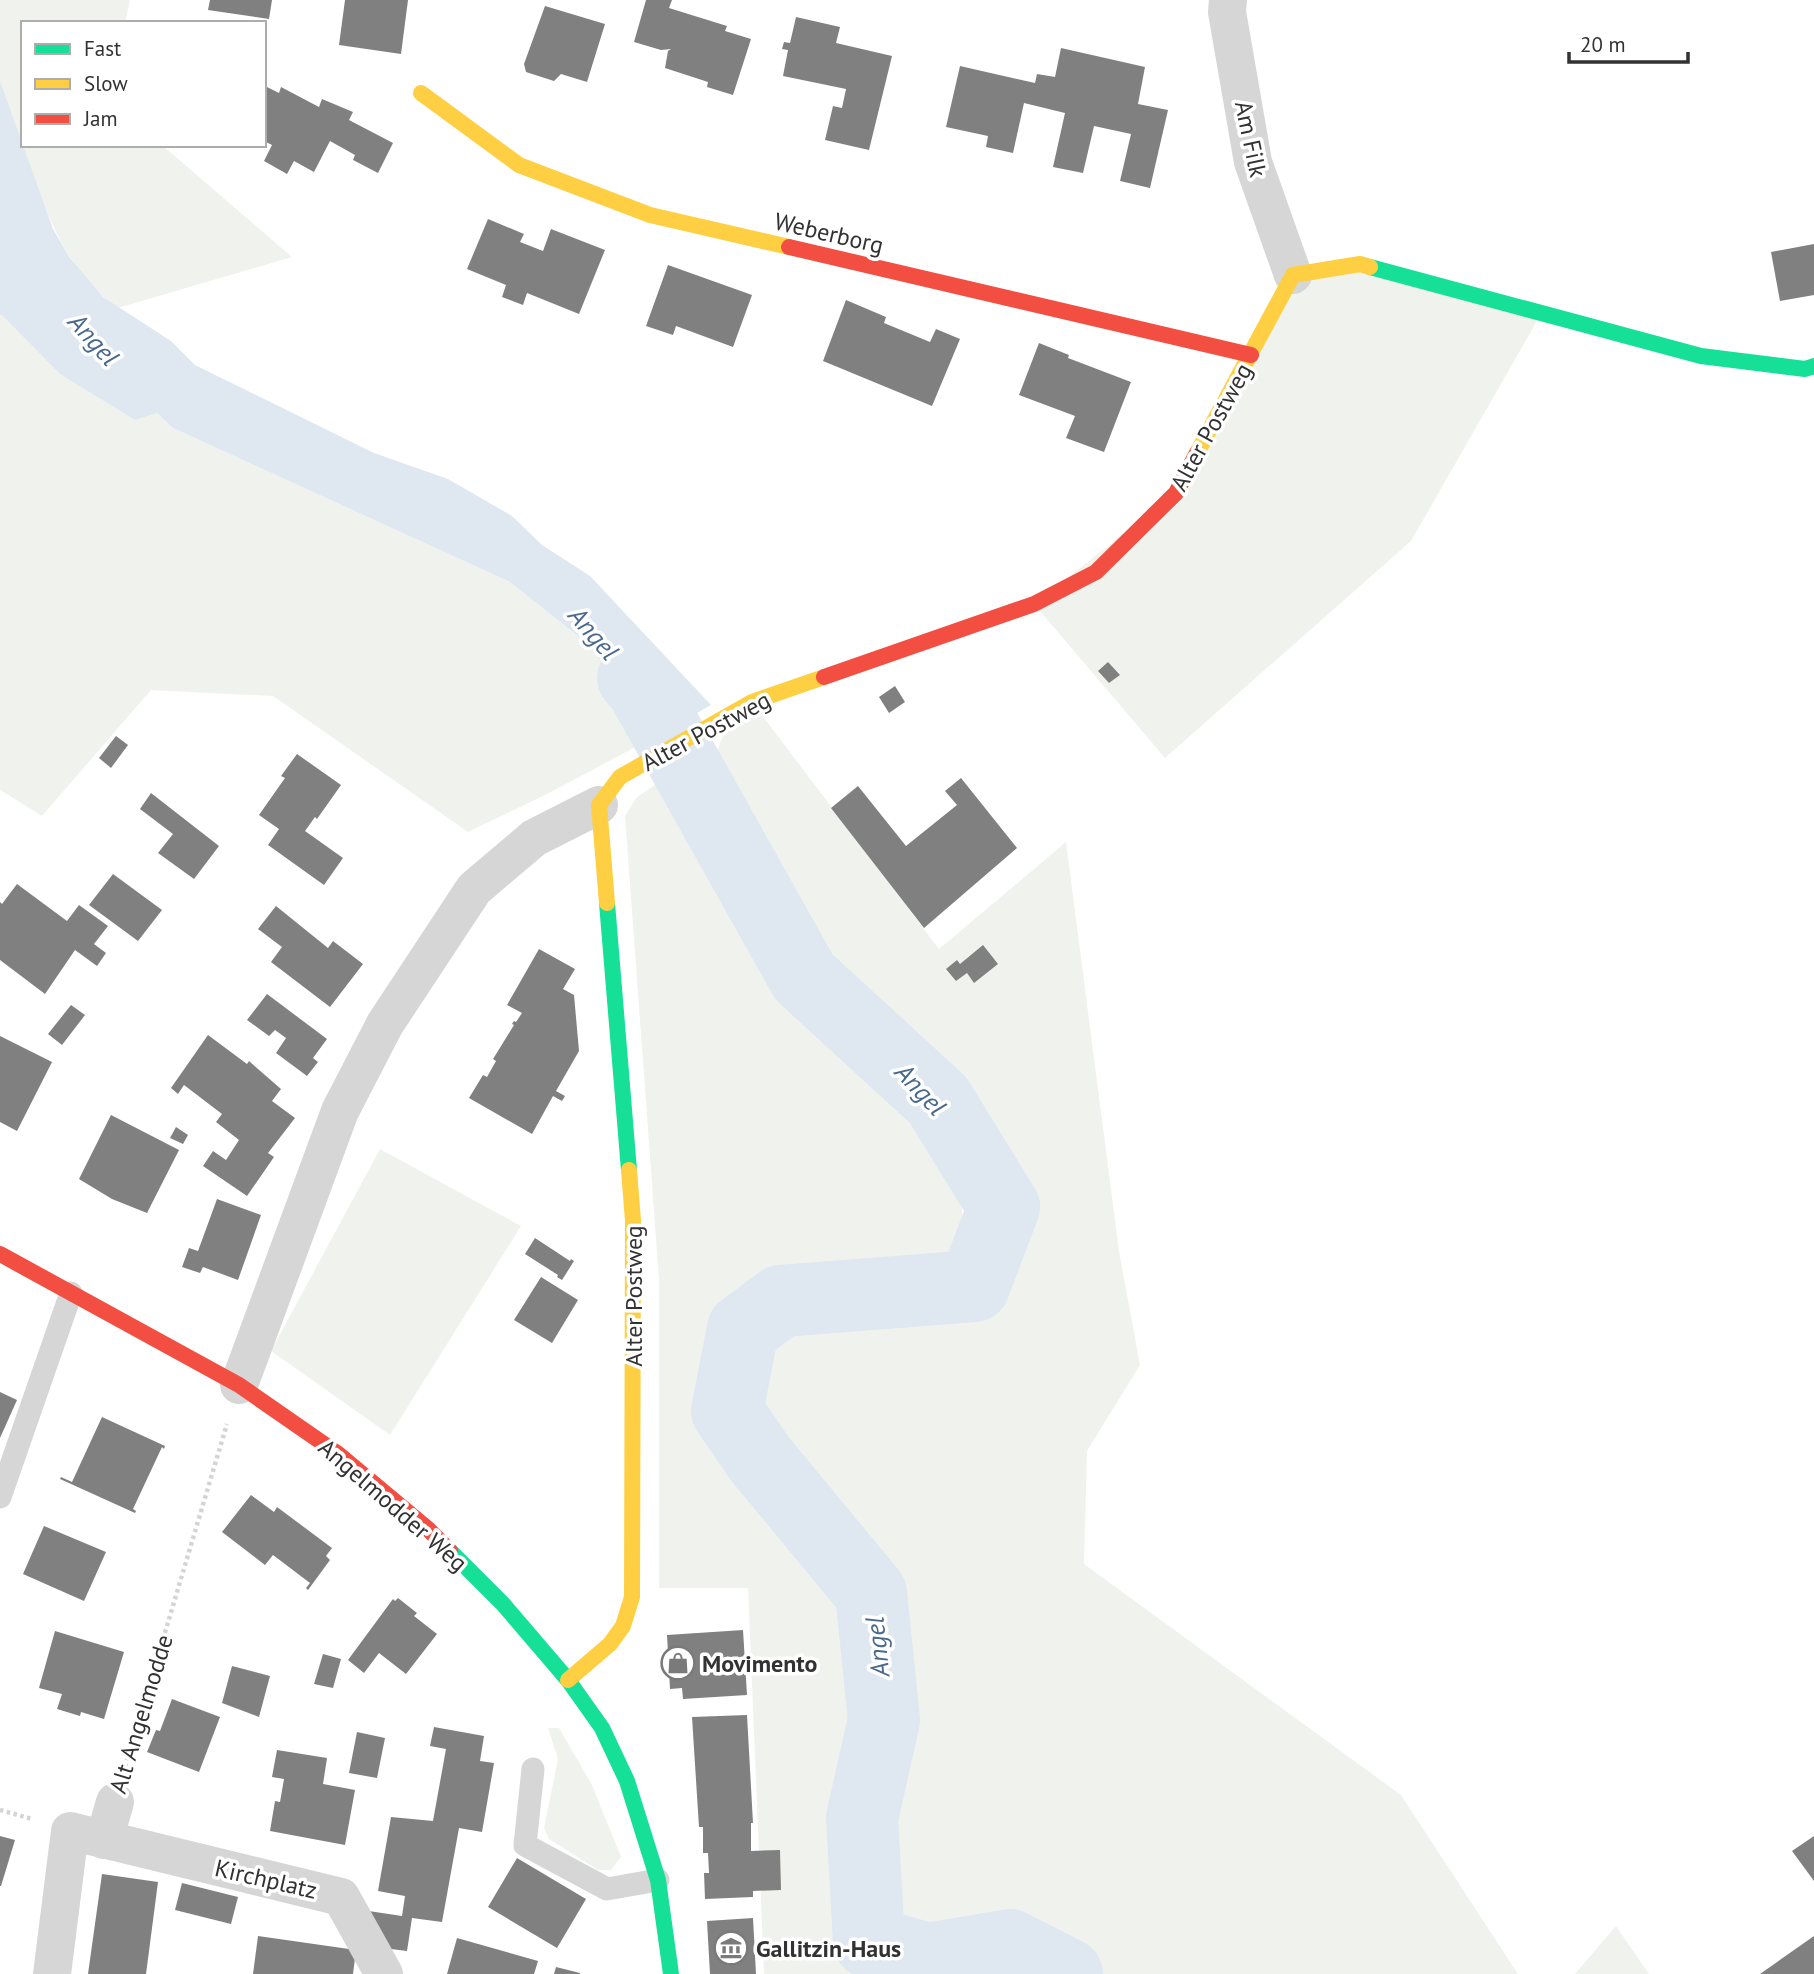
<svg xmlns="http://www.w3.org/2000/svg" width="1814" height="1974" viewBox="0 0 1814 1974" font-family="'PT Sans',sans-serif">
<rect width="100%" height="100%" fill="#fff"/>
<g fill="#f0f3ed">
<path d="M0,0h130l-5,23h-102v122h139l130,112 -174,51c-57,-40 -75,-105 -97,-167 -7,-19 -18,-41 -21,-61 0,-26 0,-54 0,-80z"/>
<polygon points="1360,264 1541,314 1411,541 1165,758 1034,604 1176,493 1293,275"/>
<polygon points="2,314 157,413 173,428 510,582 588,644 608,671 619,700 647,741 547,794 468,832 273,696 151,690 42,816 0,790 0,315"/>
<polygon points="752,702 939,949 1066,842 1119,1251 1140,1365 1087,1451 1084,1564 1401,1795 1518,1974 1067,1974 1010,1945 928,1959 869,1942 862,1818 884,1720 871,1593 760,1459 727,1411 743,1329 781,1301 974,1286 1004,1207 938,1100 804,977 716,754 731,714"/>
<polygon points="663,779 780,989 840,1047 916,1111 962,1183 962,1238 943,1269 780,1292 735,1327 719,1410 754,1467 858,1594 875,1724 853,1814 860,1947 926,1966 1007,1953 1053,1974 764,1974 748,1588 659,1588 659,1279 625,816 636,798"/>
<polygon points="380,1149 521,1226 390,1435 271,1351"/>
<polygon points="548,1728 559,1728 592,1785 621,1857 611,1870 598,1870 549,1839 544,1828 558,1759"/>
<polygon points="1616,1926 1649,1974 1575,1974"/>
</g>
<polygon fill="#dfe7f0" points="0,81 53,229 70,258 103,297 171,341 195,365 374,453 448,479 512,516 542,545 590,576 711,705 647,741 619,700 608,671 588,644 510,582 173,428 157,413 135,420 60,374 2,315 0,315"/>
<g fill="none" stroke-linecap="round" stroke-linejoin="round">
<polyline stroke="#dfe7f0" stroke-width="72" points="633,678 642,688 804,977 938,1100 1004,1207 974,1286 781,1301 743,1329 727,1411 760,1459 871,1593 884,1720 862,1818 869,1942 928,1959 1010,1945 1067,1974"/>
</g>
<g fill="#808080">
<polygon points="210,0 272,0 269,19 208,10"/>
<polygon points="345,0 408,0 401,54 339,45"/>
<polygon points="646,0 672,0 669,8 727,26 725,31 751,39 733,95 707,87 708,82 665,68 668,51 671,49 661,50 634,42"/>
<polygon points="545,6 605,24 587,82 561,74 554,81 526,72 524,64"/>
<polygon points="796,17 840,27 836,43 892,56 869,150 825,140 833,106 842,108 846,89 783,76 788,50 782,49 784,42 790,43"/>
<polygon points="1061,48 1145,67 1138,104 1168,110 1150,188 1120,181 1131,134 1094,126 1083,173 1053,167 1065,113 1024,103 1013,153 986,147 988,136 946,127 960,66 1035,83 1037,74 1055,77"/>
<polygon points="267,87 279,93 281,87 319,107 322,99 353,112 349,120 393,143 378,173 353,160 355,155 330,141 314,172 294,161 287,174 264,161 272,145 264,141 264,92"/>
<polygon points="488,219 524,234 520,242 543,251 551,229 605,250 579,314 527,293 523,305 502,297 506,285 467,269"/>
<polygon points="1814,244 1814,295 1780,301 1771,252"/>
<polygon points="668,265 752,295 733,347 676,326 673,335 646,326"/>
<polygon points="846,300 886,317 884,323 930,342 936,329 960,339 932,406 823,361"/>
<polygon points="1039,343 1069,355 1068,358 1131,382 1104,452 1066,438 1075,416 1019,395"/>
<polygon points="1108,662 1120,675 1109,683 1098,671"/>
<polygon points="895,686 905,702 889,713 879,697"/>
<polygon points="116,736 128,745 111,768 99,758"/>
<polygon points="297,754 341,785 317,819 315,817 305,831 343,858 324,885 268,845 279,829 259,815 285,778 281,776"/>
<polygon points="961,778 1017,848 924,928 831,808 858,786 906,846 957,805 945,791"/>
<polygon points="151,793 219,846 194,879 158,853 173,834 140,809"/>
<polygon points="113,874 162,910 138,941 89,905"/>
<polygon points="17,884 67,921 79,905 108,926 94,944 106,953 97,966 75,950 45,994 0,960 0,902 2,904"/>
<polygon points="276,906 328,948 333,941 363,964 330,1007 271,962 282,947 258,929"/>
<polygon points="983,945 998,964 974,983 967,973 956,981 946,969 957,960 960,964"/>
<polygon points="539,949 575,969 563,989 574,995 579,1051 556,1091 565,1096 562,1101 553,1096 532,1134 469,1098 483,1075 487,1077 496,1061 493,1059 514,1025 512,1024 514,1021 516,1022 522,1013 507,1005"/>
<polygon points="267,994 327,1039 313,1058 318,1062 307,1076 276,1053 286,1038 275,1030 269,1036 247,1020"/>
<polygon points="71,1005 85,1015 62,1045 48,1034"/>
<polygon points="208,1035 247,1064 249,1061 281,1089 272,1101 295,1118 268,1153 274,1157 247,1196 203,1166 213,1151 226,1160 239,1140 216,1122 222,1114 184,1085 178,1094 171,1088"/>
<polygon points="0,1036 52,1062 17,1131 0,1122"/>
<polygon points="111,1115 179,1150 147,1213 112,1199 79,1179"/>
<polygon points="176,1127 188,1135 183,1144 170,1138"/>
<polygon points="217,1199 261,1215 238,1280 203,1267 200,1273 182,1267 189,1248 198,1251"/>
<polygon points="535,1238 570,1261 571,1259 574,1261 562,1280 557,1277 558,1275 525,1254"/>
<polygon points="541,1277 578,1300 552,1343 514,1320"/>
<polygon points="0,1392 17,1400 0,1438"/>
<polygon points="102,1417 165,1446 164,1449 162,1447 133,1509 136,1511 135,1513 60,1479 61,1477 72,1482"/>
<polygon points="251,1495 274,1512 277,1507 332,1548 326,1556 330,1560 308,1590 306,1588 310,1583 273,1555 265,1565 222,1532"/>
<polygon points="44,1526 106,1552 84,1601 23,1574"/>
<polygon points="398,1598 417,1613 414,1616 437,1634 406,1674 379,1653 364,1673 348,1660 393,1599 395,1601"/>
<polygon points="743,1630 747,1695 683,1699 682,1688 670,1689 667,1635"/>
<polygon points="55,1631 124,1652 104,1719 81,1712 80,1716 57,1709 62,1694 39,1688"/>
<polygon points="323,1654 341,1659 333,1688 314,1684"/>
<polygon points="232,1666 270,1676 259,1717 222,1703"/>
<polygon points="172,1699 220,1717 199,1772 147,1752 156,1730 160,1731"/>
<polygon points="747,1715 753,1823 751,1823 751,1851 780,1850 781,1890 753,1891 753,1897 705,1899 704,1873 709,1873 708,1853 703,1853 703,1827 699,1827 692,1717"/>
<polygon points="434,1727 484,1736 480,1761 494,1763 482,1832 459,1828 442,1922 412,1918 407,1951 383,1948 362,1910 402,1916 405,1896 378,1891 391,1817 433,1821 446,1749 430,1746"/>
<polygon points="357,1732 385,1738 377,1778 349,1773"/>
<polygon points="277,1750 327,1758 323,1784 355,1790 345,1845 270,1831 275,1801 280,1802 284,1779 272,1777"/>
<polygon points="0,1836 15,1840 1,1886 0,1886"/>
<polygon points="1814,1836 1814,1881 1792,1851"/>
<polygon points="517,1858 586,1899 557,1948 488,1907"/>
<polygon points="102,1874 158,1882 146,1974 88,1974"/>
<polygon points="182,1883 238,1897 231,1924 175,1910"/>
<polygon points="753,1918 756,1974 710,1974 707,1921"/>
<polygon points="258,1936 356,1950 353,1974 253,1974"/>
<polygon points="1814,1936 1814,1974 1760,1974"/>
<polygon points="457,1938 538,1961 534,1974 447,1974"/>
<polygon points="556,1967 580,1973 580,1974 554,1974"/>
</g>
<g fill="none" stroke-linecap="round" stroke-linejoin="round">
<g stroke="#d4d4d4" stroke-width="4.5" stroke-dasharray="3.5 3.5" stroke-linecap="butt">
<polyline points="125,1767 227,1424"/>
<polyline points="0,1810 32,1819"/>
</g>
<g stroke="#d6d6d6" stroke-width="23">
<polyline points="0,1497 71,1293"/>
<polyline points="533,1769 525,1845 607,1889 658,1880"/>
</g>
<g stroke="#d6d6d6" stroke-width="38">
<polyline points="1228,0 1227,12 1253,162 1293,275"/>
<polyline points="239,1385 340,1111 385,1024 474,889 534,838 599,805"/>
<polyline points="104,1840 115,1802"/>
<polyline points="52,1974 70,1831 341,1897 384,1974"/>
</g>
<g stroke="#16e098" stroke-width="16">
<polyline points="1370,267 1701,356 1805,369 1814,366"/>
<polyline points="607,903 629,1170"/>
<polyline points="450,1551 503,1604 568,1680 602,1728 627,1781 658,1880 671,1974"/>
</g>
<g stroke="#ffcf43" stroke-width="16">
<polyline points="421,93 519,165 650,215 789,247"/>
<polyline points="1197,453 1293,275 1360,264 1370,267"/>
<polyline points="607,903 599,805 620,777 752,702 824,677"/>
<polyline points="568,1680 610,1644 623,1626 632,1597 633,1221 629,1170"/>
</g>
<g stroke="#f24e42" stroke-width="16">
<polyline points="789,247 1251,355"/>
<polyline points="824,677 1034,604 1096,572 1176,493 1197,453"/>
<polyline points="0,1254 239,1385 337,1453 428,1529 450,1551"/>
</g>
</g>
<defs>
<symbol id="shop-ring" viewBox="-11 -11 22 22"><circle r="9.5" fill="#fff" stroke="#7a7a7a" stroke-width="1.5"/><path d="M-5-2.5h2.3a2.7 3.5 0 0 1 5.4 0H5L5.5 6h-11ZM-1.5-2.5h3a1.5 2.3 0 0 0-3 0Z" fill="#7a7a7a"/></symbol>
<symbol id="museum-ring" viewBox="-11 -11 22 22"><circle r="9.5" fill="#fff" stroke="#7a7a7a" stroke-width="1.5"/><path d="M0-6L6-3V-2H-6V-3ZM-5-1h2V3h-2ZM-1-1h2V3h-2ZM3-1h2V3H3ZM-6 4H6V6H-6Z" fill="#7a7a7a"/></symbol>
</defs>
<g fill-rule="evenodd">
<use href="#shop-ring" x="659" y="1644" width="38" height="38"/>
<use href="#museum-ring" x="712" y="1929" width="38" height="38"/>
</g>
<g text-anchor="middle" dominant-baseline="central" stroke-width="7" stroke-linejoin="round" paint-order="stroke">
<g font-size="24" fill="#323232" stroke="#fff">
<text transform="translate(1251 139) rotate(78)">Am Filk</text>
<text transform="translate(829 233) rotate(13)">Weberborg</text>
<text transform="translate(1211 427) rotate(-61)">Alter Postweg</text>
<text transform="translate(706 731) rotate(-28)">Alter Postweg</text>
<text transform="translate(633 1296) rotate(-90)">Alter Postweg</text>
<text transform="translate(393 1505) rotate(41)">Angelmodder Weg</text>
<text transform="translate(141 1714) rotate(-73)">Alt Angelmodde</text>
<text transform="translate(266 1879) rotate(13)">Kirchplatz</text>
</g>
<g font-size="24" font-weight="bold" fill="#323232" stroke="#fff" text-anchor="start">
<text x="702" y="1663">Movimento</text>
<text x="756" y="1948">Gallitzin-Haus</text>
</g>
<g font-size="26" font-style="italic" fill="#48688c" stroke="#fff">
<text transform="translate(94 339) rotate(48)">Angel</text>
<text transform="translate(594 633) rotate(49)">Angel</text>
<text transform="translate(921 1089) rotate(47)">Angel</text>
<text transform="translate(877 1647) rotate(-96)">Angel</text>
</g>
</g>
<rect x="21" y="21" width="245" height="126" fill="#ffffff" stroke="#adadad" stroke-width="2"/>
<rect x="35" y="44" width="35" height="10" fill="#16e098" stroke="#adadad" stroke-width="2"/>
<text x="84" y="56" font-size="21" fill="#323232">Fast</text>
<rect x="35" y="79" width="35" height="10" fill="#ffcf43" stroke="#adadad" stroke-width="2"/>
<text x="84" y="91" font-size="21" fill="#323232">Slow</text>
<rect x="35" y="114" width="35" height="10" fill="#f24e42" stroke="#adadad" stroke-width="2"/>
<text x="84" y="126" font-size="21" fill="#323232">Jam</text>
<path d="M1569 52v10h119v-10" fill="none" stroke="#323232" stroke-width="3.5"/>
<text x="1580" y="52" font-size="21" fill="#323232" stroke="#ffffff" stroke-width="5" paint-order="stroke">20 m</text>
</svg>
